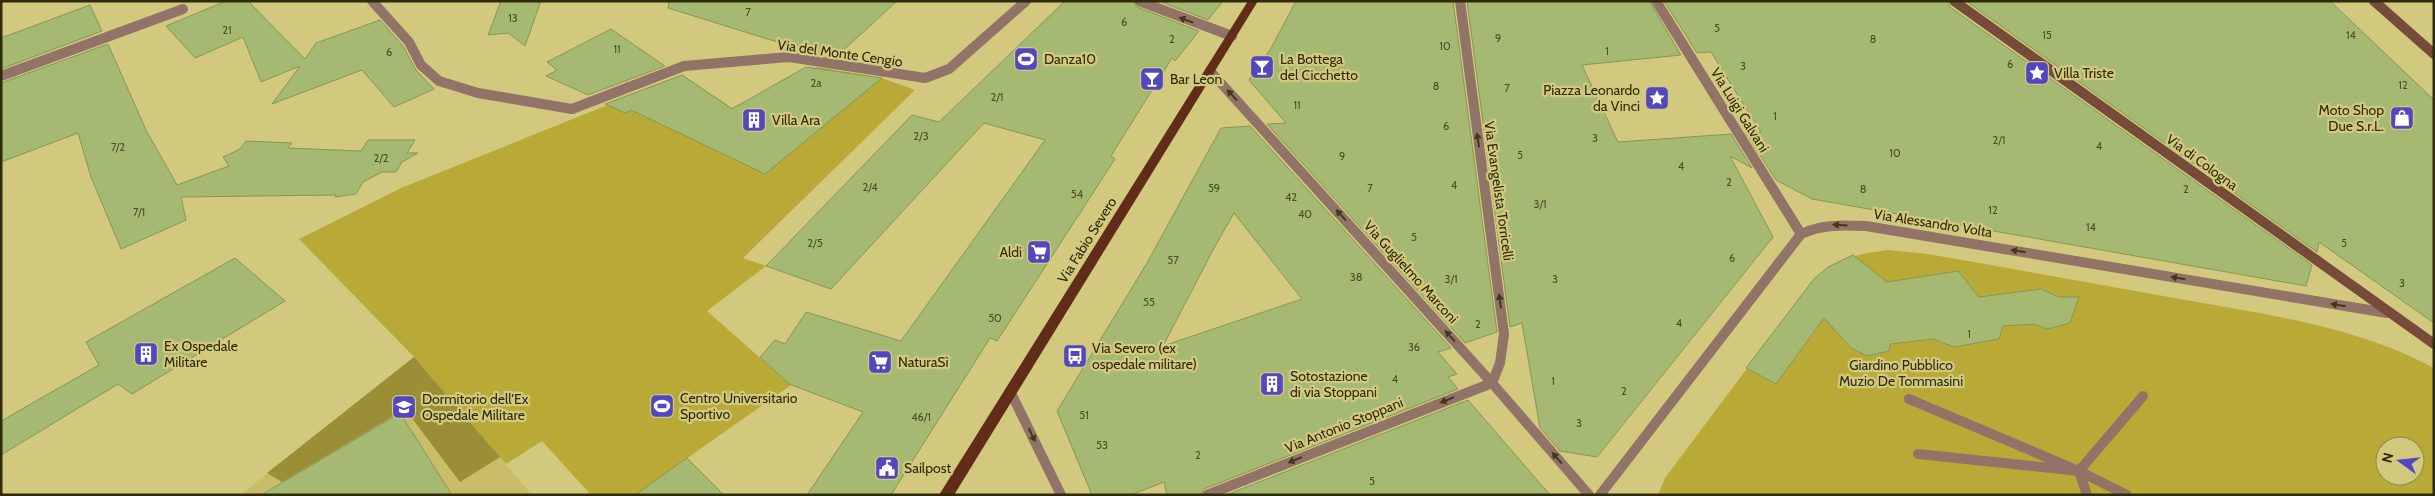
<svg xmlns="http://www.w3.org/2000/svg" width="2435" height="496" viewBox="0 0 2435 496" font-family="Cabin,sans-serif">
<rect width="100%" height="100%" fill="#d3c97e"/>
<polygon fill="#c9bd6a" points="414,357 532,495 240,495"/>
<g fill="#b9aa38" fill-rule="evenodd">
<polygon points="818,67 882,78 915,90 743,258 766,266 707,311 791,385 635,495 591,495 542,441 506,464 414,357 299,239 401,188 682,75 732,108 739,104 762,112 787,93 772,86 788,77"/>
<path d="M1889,250l39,4c86,15 172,31 258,46 84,15 172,27 248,68v127h-776l7,-17 149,-199c27,-22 42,-25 75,-29zM2385,446h30v30h-30z"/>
</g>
<polygon fill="#9a8e36" points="414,357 500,457 460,482 405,409 282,482 267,473"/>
<g fill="#a5b973" stroke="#859753" fill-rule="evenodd">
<polygon points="226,1 248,1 305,59 316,43 380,20 403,46 416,70 434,89 394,107 362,70 272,104 300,66 261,82 243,37 195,58 166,26"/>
<polygon points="501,1 541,1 525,46 508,33 488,35"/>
<polygon points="669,1 897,1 836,57 819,55 668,8"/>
<polygon points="1065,1 1132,1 1137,7 1199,31 1175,61 1172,58 1111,156 1115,159 997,341 990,338 891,495 807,495 863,412 789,384 760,357 775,340 785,344 806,312 901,341 1045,140 984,123 831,289 766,266 912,115 939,122"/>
<polygon points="1159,1 1223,1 1208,20"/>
<polygon points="1296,1 1453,1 1497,332 1465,343 1267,124 1286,123 1249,80 1270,50"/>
<polygon points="1467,1 1649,1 1681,55 1582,65 1618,142 1731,134 1752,168 1730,156 1773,237 1597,457 1560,451 1540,428 1522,323 1510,327"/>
<polygon points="1664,1 1947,1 1950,7 2312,265 2306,286 1812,199 1776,180 1746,133 1761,132 1737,94 1711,52 1697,53"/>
<polygon points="1966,1 2330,1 2434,100 2434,323 2319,242 2317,252"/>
<polygon points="90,5 102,31 1,69 1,38"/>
<polygon points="611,29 665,66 588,95 546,76 557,70 547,62"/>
<polygon points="108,44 146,130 177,185 229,166 223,157 240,149 246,141 292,143 288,148 361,151 368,140 415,140 407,153 418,153 402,162 396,172 382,172 363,182 356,194 335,197 336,195 181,197 186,220 121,249 91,177 78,133 1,162 1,83"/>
<polygon points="806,67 882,78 765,174 631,110 625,113 605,104 682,75 732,109"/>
<path d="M1250,126l201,222 -13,4 19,22 -9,3 10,12 -254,100 -4,6h-33l-3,-13 -33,13h-39l-35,-84 90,-148 74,-135zM1234,213l68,86 -139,47 50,-96z"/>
<polygon points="1853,255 1887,282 1958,271 1979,297 2041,289 2059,297 2079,297 2070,323 2047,329 2033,324 2003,326 1999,339 1954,347 1933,339 1890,344 1889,351 1867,356 1851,348 1824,318 1776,384 1746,368 1814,279 1828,267"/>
<polygon points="235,258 285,301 132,394 118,384 1,455 1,421 99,365 86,342"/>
<polygon points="1468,400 1550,495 1226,495"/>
<polygon points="400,413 452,495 261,495"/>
<polygon points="687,458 724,495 635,495"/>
</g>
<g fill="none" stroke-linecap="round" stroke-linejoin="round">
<g stroke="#927367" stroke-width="10">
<polyline points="372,1 409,42 421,65 439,81 478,93 572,109 684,66 789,57 925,78 949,69 1026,1"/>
<polyline points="1139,1 1232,36"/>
<polyline points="1656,1 1801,234"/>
<polyline points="1210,71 1492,383 1589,495"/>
<polyline points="1,76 183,9"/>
<polyline points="1010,391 1061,495"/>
<polyline points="1909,399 2079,471 2127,495"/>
<polyline points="1918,454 2079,471 2143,396"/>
<polyline points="2079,471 2087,495"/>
<polyline points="1207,495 1492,383 1500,363 1504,334 1460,1"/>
<path d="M1600,495l201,-261c21,-10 42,-9 65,-8l521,87"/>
</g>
<g stroke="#764b3a" stroke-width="10">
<polyline points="1954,1 2434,344"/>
<polyline points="2374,1 2434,54"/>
</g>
<polygon fill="#612d19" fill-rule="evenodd" points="1248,1 1258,1 954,495 939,495"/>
</g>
<defs><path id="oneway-solid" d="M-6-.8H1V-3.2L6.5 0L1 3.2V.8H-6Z" transform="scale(1.25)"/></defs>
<g fill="#42391d">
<use href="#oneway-solid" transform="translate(1186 20) rotate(-160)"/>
<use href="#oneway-solid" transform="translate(1232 95) rotate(-132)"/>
<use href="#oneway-solid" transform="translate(1478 140) rotate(-98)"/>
<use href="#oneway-solid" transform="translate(1341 215) rotate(-132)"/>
<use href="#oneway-solid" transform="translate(1840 225) rotate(-177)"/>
<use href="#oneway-solid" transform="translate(2018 251) rotate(-171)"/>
<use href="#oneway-solid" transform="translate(2178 278) rotate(-171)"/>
<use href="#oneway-solid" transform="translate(1500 301) rotate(-98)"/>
<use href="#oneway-solid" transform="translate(2338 305) rotate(-171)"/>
<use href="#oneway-solid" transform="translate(1450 336) rotate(-132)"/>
<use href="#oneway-solid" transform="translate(1447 400) rotate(158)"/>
<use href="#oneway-solid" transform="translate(1032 435) rotate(64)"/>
<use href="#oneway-solid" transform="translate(1557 458) rotate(-131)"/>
<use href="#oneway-solid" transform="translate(1295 460) rotate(158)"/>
</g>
<defs>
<symbol id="stadium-square" viewBox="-11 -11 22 22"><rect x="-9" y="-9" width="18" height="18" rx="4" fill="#5347bf" stroke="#d3c97e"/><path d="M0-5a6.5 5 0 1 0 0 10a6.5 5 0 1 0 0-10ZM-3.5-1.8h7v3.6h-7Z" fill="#fff"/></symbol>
<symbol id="bar-square" viewBox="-11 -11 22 22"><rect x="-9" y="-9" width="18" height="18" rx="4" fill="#5347bf" stroke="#d3c97e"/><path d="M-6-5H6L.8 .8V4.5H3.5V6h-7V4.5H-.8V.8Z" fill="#fff"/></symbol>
<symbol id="sight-square" viewBox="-11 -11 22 22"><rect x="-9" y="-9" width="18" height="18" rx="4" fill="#5347bf" stroke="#d3c97e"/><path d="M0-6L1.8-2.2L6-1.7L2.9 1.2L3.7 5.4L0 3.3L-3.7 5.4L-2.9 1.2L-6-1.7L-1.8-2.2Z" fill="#fff"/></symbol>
<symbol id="shop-square" viewBox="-11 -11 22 22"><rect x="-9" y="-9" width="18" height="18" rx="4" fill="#5347bf" stroke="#d3c97e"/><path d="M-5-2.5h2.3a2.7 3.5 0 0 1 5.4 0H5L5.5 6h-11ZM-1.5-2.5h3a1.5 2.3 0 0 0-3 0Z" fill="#fff"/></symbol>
<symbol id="building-square" viewBox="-11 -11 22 22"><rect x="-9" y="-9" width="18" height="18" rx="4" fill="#5347bf" stroke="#d3c97e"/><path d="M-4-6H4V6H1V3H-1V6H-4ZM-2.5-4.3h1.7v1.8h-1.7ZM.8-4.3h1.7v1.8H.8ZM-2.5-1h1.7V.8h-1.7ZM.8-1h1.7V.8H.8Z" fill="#fff"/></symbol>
<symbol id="supermarket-square" viewBox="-11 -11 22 22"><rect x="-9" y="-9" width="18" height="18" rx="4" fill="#5347bf" stroke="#d3c97e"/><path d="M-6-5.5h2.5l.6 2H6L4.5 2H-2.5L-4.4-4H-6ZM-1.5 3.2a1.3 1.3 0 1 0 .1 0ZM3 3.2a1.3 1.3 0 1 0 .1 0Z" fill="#fff"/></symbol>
<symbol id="bus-square" viewBox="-11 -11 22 22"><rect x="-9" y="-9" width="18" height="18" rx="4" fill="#5347bf" stroke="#d3c97e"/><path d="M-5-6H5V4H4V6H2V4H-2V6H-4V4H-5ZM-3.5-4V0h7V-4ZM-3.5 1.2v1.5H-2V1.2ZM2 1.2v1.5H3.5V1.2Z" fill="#fff"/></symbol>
<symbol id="university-square" viewBox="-11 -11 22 22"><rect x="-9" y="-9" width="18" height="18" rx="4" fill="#5347bf" stroke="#d3c97e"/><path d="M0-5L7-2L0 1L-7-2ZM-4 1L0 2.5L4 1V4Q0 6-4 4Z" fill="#fff"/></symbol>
<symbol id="civic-square" viewBox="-11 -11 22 22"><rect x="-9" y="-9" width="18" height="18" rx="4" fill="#5347bf" stroke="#d3c97e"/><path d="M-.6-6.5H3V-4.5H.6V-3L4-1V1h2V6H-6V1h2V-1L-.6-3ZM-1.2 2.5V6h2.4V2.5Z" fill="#fff"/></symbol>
</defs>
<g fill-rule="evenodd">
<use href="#stadium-square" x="1012" y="45" width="28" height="28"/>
<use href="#bar-square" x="1248" y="53" width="28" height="28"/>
<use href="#sight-square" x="2023" y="59" width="28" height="28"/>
<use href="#bar-square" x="1138" y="65" width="28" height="28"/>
<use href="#sight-square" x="1643" y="84" width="28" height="28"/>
<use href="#shop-square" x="2388" y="104" width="28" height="28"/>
<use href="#building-square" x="740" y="106" width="28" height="28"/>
<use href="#supermarket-square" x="1025" y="238" width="28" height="28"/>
<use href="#building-square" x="132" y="340" width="28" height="28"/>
<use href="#bus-square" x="1061" y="342" width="28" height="28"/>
<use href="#supermarket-square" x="866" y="348" width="28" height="28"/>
<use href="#building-square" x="1258" y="370" width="28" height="28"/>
<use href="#stadium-square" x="648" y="392" width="28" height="28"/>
<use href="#university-square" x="390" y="393" width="28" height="28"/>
<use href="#civic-square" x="873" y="454" width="28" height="28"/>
</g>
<g text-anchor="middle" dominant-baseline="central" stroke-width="4.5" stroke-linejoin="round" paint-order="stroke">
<g font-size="11" fill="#4c4e25">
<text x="748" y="12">7</text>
<text x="513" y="18">13</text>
<text x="1124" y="22">6</text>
<text x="1717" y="28">5</text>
<text x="227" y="30">21</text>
<text x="2047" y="35">15</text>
<text x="2351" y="35">14</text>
<text x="1498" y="38">9</text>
<text x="1172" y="39">2</text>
<text x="1873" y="39">8</text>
<text x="1445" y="46">10</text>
<text x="617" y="49">11</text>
<text x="1607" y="51">1</text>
<text x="389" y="52">6</text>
<text x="2010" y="64">6</text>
<text x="1743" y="66">3</text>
<text x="816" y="83">2a</text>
<text x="2403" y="85">12</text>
<text x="1436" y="86">8</text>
<text x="1507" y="88">7</text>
<text x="997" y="97">2/1</text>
<text x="1297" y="105">11</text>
<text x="1775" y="116">1</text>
<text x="1446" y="126">6</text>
<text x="921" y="136">2/3</text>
<text x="1595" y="138">3</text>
<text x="1999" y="140">2/1</text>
<text x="2099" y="146">4</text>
<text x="118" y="147">7/2</text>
<text x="1895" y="153">10</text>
<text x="1520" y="155">5</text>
<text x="1342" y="156">9</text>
<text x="381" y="158">2/2</text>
<text x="1681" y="166">4</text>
<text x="1729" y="182">2</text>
<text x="1454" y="185">4</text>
<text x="870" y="187">2/4</text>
<text x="1214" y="188">59</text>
<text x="1370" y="188">7</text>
<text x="1863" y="189">8</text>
<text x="2186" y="189">2</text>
<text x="1077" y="194">54</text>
<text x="1291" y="197">42</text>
<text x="1540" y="204">3/1</text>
<text x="1993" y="210">12</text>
<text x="139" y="212">7/1</text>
<text x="1305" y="214">40</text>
<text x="2091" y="227">14</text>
<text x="1414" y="237">5</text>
<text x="815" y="243">2/5</text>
<text x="2344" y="243">5</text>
<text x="1732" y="258">6</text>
<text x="1173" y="260">57</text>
<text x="1356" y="277">38</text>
<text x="1451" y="279">3/1</text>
<text x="1555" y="279">3</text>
<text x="2402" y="283">3</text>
<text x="1149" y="302">55</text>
<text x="995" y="318">50</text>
<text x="1679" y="323">4</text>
<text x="1478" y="324">2</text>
<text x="1969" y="334">1</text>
<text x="1414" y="347">36</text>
<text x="1395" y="379">4</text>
<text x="1553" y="381">1</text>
<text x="1624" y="391">2</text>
<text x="1084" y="415">51</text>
<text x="921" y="417">46/1</text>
<text x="1579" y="423">3</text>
<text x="1102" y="445">53</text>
<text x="1198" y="455">2</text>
<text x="1372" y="481">5</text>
</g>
<g font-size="14" fill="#2e2a0b" stroke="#d3c97e">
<text transform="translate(840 53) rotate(8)">Via del Monte Cengio</text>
<text transform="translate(1740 110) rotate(58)">Via Luigi Galvani</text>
<text transform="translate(2202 162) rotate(36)">Via di Cologna</text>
<text transform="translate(1499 191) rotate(82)">Via Evangelista Torricelli</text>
<text transform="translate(1933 223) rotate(9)">Via Alessandro Volta</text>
<text transform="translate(1087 240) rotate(-58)">Via Fabio Severo</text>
<text transform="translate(1411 272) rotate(48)">Via Guglielmo Marconi</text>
<text transform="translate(1344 425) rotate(-22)">Via Antonio Stoppani</text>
</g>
<g font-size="14" fill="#2e2a0b" stroke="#d3c97e" text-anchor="start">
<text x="1044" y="59">Danza10</text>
<text x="1280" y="59">La Bottega<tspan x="1280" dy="16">del Cicchetto</tspan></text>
<text x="2054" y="73">Villa Triste</text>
<text x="1170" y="79">Bar Leon</text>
<text x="1640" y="90" text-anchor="end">Piazza Leonardo<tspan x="1640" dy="16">da Vinci</tspan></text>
<text x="2384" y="110" text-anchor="end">Moto Shop<tspan x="2384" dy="16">Due S.r.L.</tspan></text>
<text x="772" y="120">Villa Ara</text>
<text x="1022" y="252" text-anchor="end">Aldi</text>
<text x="164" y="346">Ex Ospedale<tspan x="164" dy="16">Militare</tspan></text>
<text x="1092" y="348">Via Severo (ex<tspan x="1092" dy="16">ospedale militare)</tspan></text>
<text x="898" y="362">NaturaSì</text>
<text x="1290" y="376">Sotostazione<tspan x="1290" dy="16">di via Stoppani</tspan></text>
<text x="680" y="398">Centro Universitario<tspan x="680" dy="16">Sportivo</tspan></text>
<text x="422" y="399">Dormitorio dell'Ex<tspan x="422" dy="16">Ospedale Militare</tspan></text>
<text x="904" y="468">Sailpost</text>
</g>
<g font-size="14" fill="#2e2b17" stroke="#d3c97e">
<text x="1901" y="365">Giardino Pubblico<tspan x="1901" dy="16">Muzio De Tommasini</tspan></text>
</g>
</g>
<rect width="2435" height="496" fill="none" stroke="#2e2a0b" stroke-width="5"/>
<g transform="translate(2400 461) rotate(285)"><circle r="24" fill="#d3c97e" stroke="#918950"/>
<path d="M0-4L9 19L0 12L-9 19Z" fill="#5347bf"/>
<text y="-8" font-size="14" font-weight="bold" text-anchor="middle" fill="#2e2a0b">N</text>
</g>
</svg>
